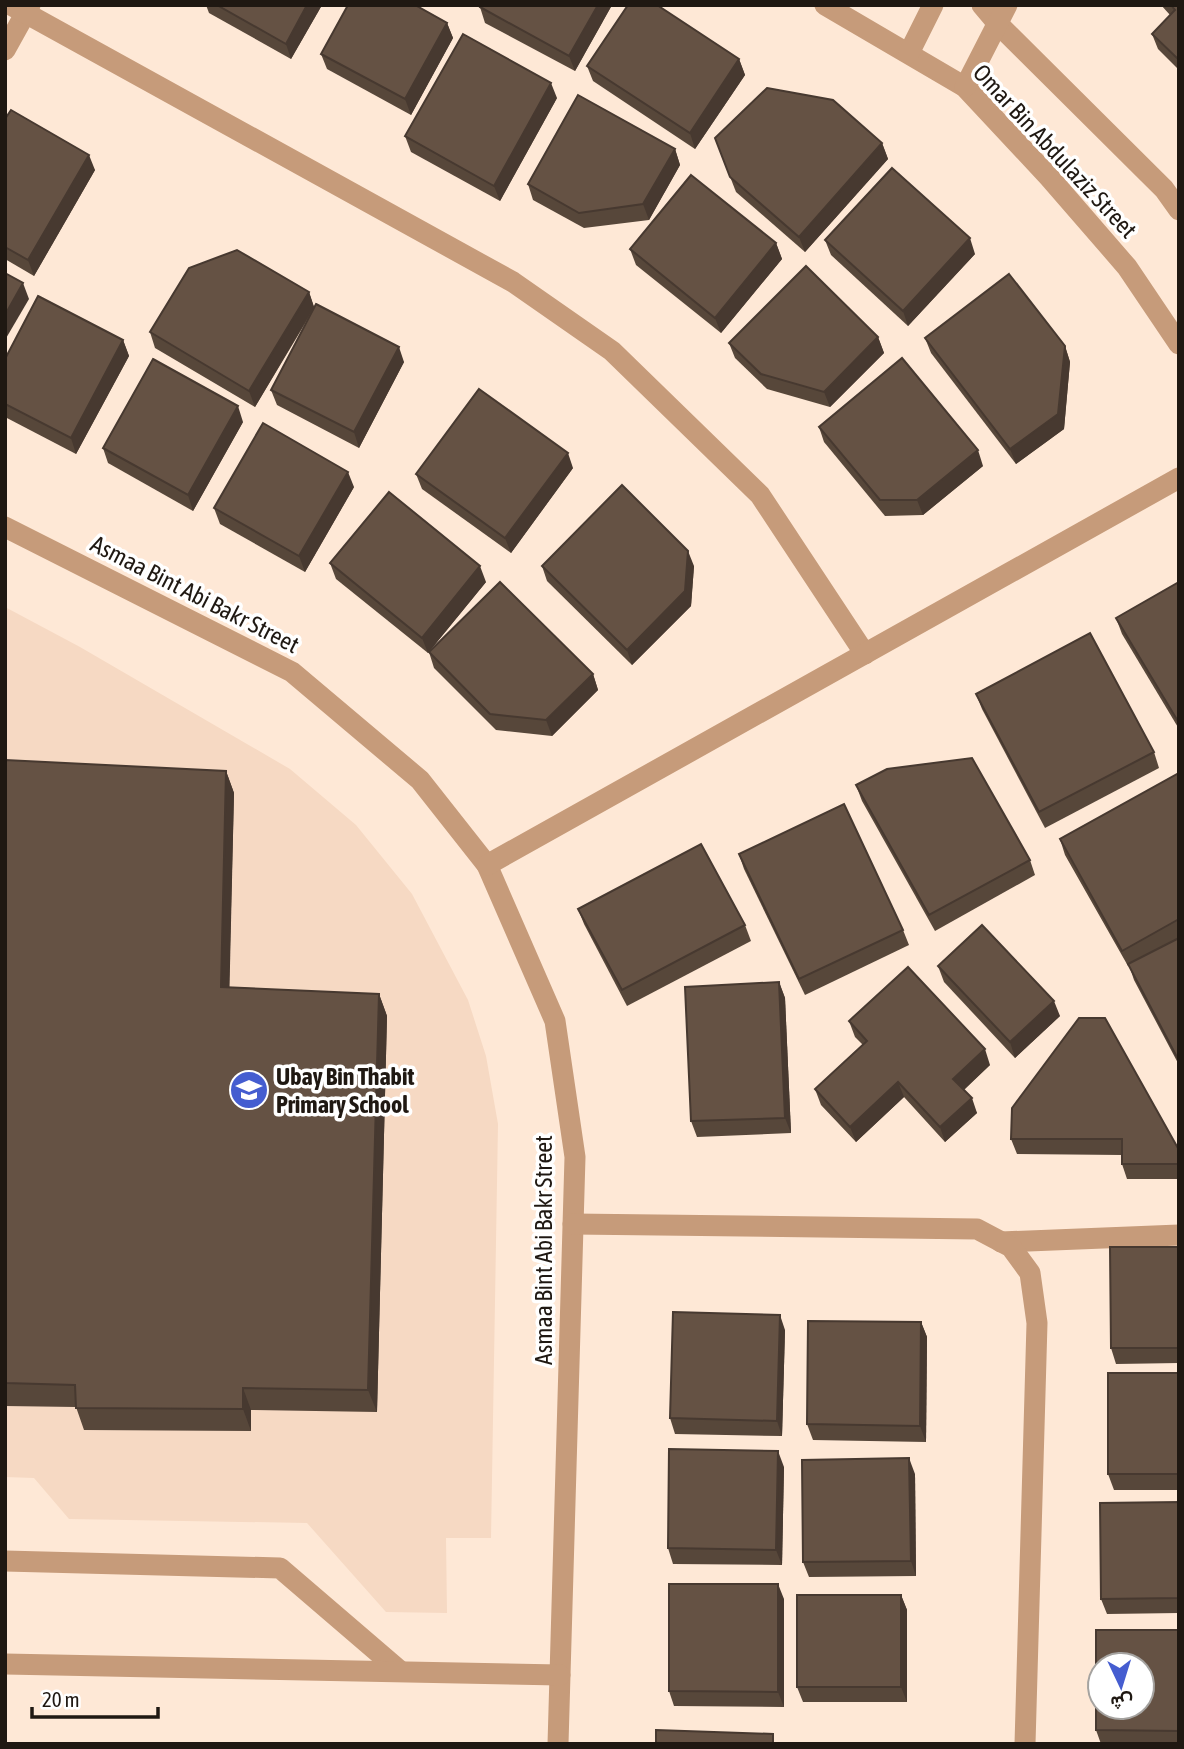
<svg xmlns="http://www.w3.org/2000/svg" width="1184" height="1749" viewBox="0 0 1184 1749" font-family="'Asap Condensed',Vazirmatn,sans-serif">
<rect width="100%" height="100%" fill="#fee8d6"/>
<polygon fill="#f6d9c3" points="5,607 80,647 290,769 356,825 412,894 468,1000 486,1056 498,1124 491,1538 446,1538 447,1613 386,1612 307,1523 69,1519 34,1478 5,1477"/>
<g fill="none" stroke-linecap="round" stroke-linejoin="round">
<g stroke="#c69b7a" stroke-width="21">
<polyline points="5,50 30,5"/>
<polyline points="1001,1242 1179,1235"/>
<polyline points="5,1561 280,1568 400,1671"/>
</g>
<g stroke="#c69b7a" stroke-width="21">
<polyline points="11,5 513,282 612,351 760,495 865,654"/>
<polyline points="5,527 292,672 420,780 487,865 555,1021 575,1157 558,1744"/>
<polyline points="487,865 1179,478"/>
<polyline points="573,1224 977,1229 1011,1247 1030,1273 1037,1323 1025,1744"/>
<polyline points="5,1664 560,1675"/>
</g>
<g stroke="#c69b7a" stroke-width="21">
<polyline points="825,5 965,87 1049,177 1127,267 1179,344"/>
<polyline points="982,5 998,24 1164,189 1179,210"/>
<polyline points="909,53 933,5"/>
<polyline points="965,87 1007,5"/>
</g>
</g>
<g fill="#57473a">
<polygon points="206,5 322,5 291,59 209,13"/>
<polygon points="612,5 575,71 485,23 480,7"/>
<polygon points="1161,5 1179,5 1179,70 1158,49 1152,34 1170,15"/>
<polygon points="447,23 453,38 411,115 327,69 321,54"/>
<polygon points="739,59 745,75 695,149 593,81 587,66"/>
<polygon points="557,98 500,201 411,152 405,136"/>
<polygon points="5,119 95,170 34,276 5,259"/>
<polygon points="715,138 882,143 888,159 805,252 736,192"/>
<polygon points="675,149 680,165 649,220 584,228 533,200 528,184"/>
<polygon points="825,240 975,254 908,326 831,255"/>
<polygon points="776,243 782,259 721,333 636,265 630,249"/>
<polygon points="309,292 314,307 404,362 359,448 277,405 271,390 312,312 255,407 155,348 150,332"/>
<polygon points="878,337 884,353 830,407 767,389 735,358 729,343"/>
<polygon points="925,338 1065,346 1070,362 1064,429 1016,464 931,353"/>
<polygon points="123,340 129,356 76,454 5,417 5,359"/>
<polygon points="243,422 193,511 108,463 103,448"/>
<polygon points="819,427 983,466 923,515 885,516 824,442"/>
<polygon points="573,468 511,553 422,489 416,474"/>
<polygon points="354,487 305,572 220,524 214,508"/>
<polygon points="330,563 486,582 428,653 336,579"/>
<polygon points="542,566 694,566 691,606 632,665 547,581"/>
<polygon points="1179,582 1179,729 1122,634 1116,618"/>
<polygon points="429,652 593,674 598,690 552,736 496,730 434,668"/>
<polygon points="976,694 1154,752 1159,768 1045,828 982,709"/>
<polygon points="5,760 226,771 234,793 229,987 379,994 387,1016 377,1412 251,1410 251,1431 84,1430 76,1407 5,1406"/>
<polygon points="1179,773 1179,1065 1134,980 1129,965 1128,966 1065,855 1060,839"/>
<polygon points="856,785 1030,860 1035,875 935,931 862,801"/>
<polygon points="739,854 903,930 909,945 805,995 744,869"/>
<polygon points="578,909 745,925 751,941 627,1006 584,924"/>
<polygon points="938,966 1060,1016 1015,1058 944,982"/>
<polygon points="779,982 785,998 791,1133 697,1137 691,1121"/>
<polygon points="849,1021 990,1065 964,1090 977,1113 945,1142 904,1097 856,1142 821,1105 815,1089 863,1045 855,1037"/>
<polygon points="1012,1108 1179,1150 1179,1179 1127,1179 1122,1164 1122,1155 1017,1154 1011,1139"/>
<polygon points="1179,1247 1179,1363 1116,1364 1111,1348"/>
<polygon points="921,1322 927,1337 926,1442 813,1440 807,1424"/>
<polygon points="785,1330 782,1436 675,1434 670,1418"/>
<polygon points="1179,1373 1179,1490 1114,1490 1108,1474"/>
<polygon points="784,1467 782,1565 673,1564 668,1548"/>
<polygon points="915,1474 916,1576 809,1577 803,1562"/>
<polygon points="1179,1502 1179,1613 1107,1614 1101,1599"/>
<polygon points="901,1595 907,1610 907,1702 803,1702 797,1687"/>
<polygon points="784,1599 784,1707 674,1706 669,1691"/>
<polygon points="1179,1630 1179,1744 1101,1744 1096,1730"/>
</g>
<g fill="#473930">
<polygon points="307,5 322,5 291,59 286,44"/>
<polygon points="598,5 612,5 575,71 569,56"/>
<polygon points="447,23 453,38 411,115 405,99"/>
<polygon points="739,59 745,75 695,149 690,133"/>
<polygon points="551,83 557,98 500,201 494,186"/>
<polygon points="882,143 888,159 805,252 799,237"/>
<polygon points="675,149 680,165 649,220 643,204"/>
<polygon points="89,155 95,170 34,276 28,260"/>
<polygon points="970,238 975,254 908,326 903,311"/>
<polygon points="776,243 782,259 721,333 715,318"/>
<polygon points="23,283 29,299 5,340 5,315"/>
<polygon points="309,292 314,307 255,407 249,391"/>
<polygon points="878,337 884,353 830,407 824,392"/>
<polygon points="123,340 129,356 76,454 71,438"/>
<polygon points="1065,346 1070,362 1064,429 1016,464 1010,449"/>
<polygon points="399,347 404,362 359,448 354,432"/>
<polygon points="238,406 243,422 193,511 188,495"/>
<polygon points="978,450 983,466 923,515 917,500"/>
<polygon points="568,453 573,468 511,553 505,538"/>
<polygon points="348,472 354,487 305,572 299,556"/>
<polygon points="688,551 694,566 691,606 632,665 627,650"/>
<polygon points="480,566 486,582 428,653 422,638"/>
<polygon points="593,674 598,690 552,736 546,720"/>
<polygon points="226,771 234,793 229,1009 221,987"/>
<polygon points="779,982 785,998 791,1133 785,1118"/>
<polygon points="379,994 387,1016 377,1412 368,1390"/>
<polygon points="1054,1001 1060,1016 1015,1058 1010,1042"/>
<polygon points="985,1049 990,1065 959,1094 953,1079"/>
<polygon points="898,1082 904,1097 856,1142 850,1127"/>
<polygon points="972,1098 977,1113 945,1142 940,1127"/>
<polygon points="780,1315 785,1330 782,1436 777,1421"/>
<polygon points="921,1322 927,1337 926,1442 920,1426"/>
<polygon points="243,1388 251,1410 251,1431 243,1409"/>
<polygon points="778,1451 784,1467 782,1565 776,1550"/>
<polygon points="909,1458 915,1474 916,1576 911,1561"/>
<polygon points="778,1584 784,1599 784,1707 778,1692"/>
<polygon points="901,1595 907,1610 907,1702 901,1687"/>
</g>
<g fill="#655244" stroke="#473930" stroke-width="2" fill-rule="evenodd">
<polygon points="217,5 307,5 286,44"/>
<polygon points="348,5 415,5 447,23 405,99 321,54"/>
<polygon points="481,5 598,5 569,56 480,7"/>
<polygon points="628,5 657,5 739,59 690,133 587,66"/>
<polygon points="1171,5 1179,5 1179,60 1152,34 1175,10"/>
<polygon points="463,34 551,83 494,186 405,136"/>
<polygon points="767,88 833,100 882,143 799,237 730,177 715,138"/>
<polygon points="578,95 675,149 643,204 579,213 528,184"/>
<polygon points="11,110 89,155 28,260 5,247 5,119"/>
<polygon points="892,168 970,238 903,311 825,240"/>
<polygon points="691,175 776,243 715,318 630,249"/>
<polygon points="237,250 309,292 249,391 150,332 189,268"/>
<polygon points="806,266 878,337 824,392 761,374 729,343"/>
<polygon points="5,273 23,283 5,315"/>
<polygon points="1009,274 1065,346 1058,414 1010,449 925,338"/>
<polygon points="38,296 123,340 71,438 5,404 5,359"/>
<polygon points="316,304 399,347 354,432 271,390"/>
<polygon points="902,358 978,450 917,500 880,500 819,427"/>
<polygon points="153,359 238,406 188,495 103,448"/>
<polygon points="479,389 568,453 505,538 416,474"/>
<polygon points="263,423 348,472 299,556 214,508"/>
<polygon points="622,485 688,551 685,591 627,650 542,566"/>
<polygon points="389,492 480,566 422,638 330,563"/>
<polygon points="500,582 593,674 546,720 490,714 429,652"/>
<polygon points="1179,582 1179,723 1116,618"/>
<polygon points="1090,633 1154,752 1039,812 976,694"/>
<polygon points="972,758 1030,860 929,915 856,785 887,769"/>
<polygon points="5,760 226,771 221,987 379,994 368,1390 243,1388 243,1409 76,1408 75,1385 5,1383"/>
<polygon points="1179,773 1179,919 1122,951 1060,839"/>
<polygon points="844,804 903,930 799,979 739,854"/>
<polygon points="701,844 745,925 622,990 578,909"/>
<polygon points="982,925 1054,1001 1010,1042 938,966"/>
<polygon points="1179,938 1179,1059 1178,1059 1128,964"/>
<polygon points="908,967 985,1049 953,1079 972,1098 940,1127 898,1082 850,1127 815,1089 867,1041 849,1021"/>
<polygon points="779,982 785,1118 691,1121 685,987"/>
<polygon points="1079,1018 1105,1018 1179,1150 1179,1164 1122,1164 1122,1139 1011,1139 1012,1108"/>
<polygon points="1110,1247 1179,1247 1179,1348 1111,1348"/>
<polygon points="673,1312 780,1315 777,1421 670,1418"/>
<polygon points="808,1321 921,1322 920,1426 807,1424"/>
<rect x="1108" y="1373" width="71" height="101"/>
<polygon points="669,1449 778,1451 776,1550 668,1548"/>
<polygon points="909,1458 911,1561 803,1562 802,1460"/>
<polygon points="1179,1502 1179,1598 1101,1599 1100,1503"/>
<polygon points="669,1584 778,1584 778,1692 669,1691"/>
<rect x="797" y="1595" width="104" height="92"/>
<path d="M1096,1630h83v101l-83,-1zM1100,1665h42v42h-42z"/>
<polygon points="656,1730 773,1734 773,1744 656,1744"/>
</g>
<defs>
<symbol id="school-disc" viewBox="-11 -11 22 22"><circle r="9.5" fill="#455dd0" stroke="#fff"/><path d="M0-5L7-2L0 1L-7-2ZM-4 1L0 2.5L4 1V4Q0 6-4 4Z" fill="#fff"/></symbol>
</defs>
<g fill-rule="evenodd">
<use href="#school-disc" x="227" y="1068" width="44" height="44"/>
</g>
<g text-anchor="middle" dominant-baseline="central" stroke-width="7" stroke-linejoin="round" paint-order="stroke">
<g font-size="24" fill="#1f1812" stroke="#fff">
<text transform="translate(1055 151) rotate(47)">Omar Bin Abdulaziz Street</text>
<text transform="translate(195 594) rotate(27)">Asmaa Bint Abi Bakr Street</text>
<text transform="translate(543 1250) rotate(-90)">Asmaa Bint Abi Bakr Street</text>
</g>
<g font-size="24" font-weight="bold" fill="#1f1812" stroke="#fff" text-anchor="start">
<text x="276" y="1076">Ubay Bin Thabit<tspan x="276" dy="28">Primary School</tspan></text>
</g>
</g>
<rect width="1184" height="1749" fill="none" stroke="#1f1812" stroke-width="14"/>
<g transform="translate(1121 1686) rotate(176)"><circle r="33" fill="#ffffff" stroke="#a5a3a0" stroke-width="2"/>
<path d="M0-5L12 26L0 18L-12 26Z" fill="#455dd0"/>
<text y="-10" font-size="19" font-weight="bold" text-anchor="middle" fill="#1f1812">ش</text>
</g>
<path d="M32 1707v10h126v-10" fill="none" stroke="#1f1812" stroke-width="3.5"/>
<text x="42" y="1707" font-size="21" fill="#1f1812" stroke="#ffffff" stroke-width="5" paint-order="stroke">20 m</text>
</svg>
